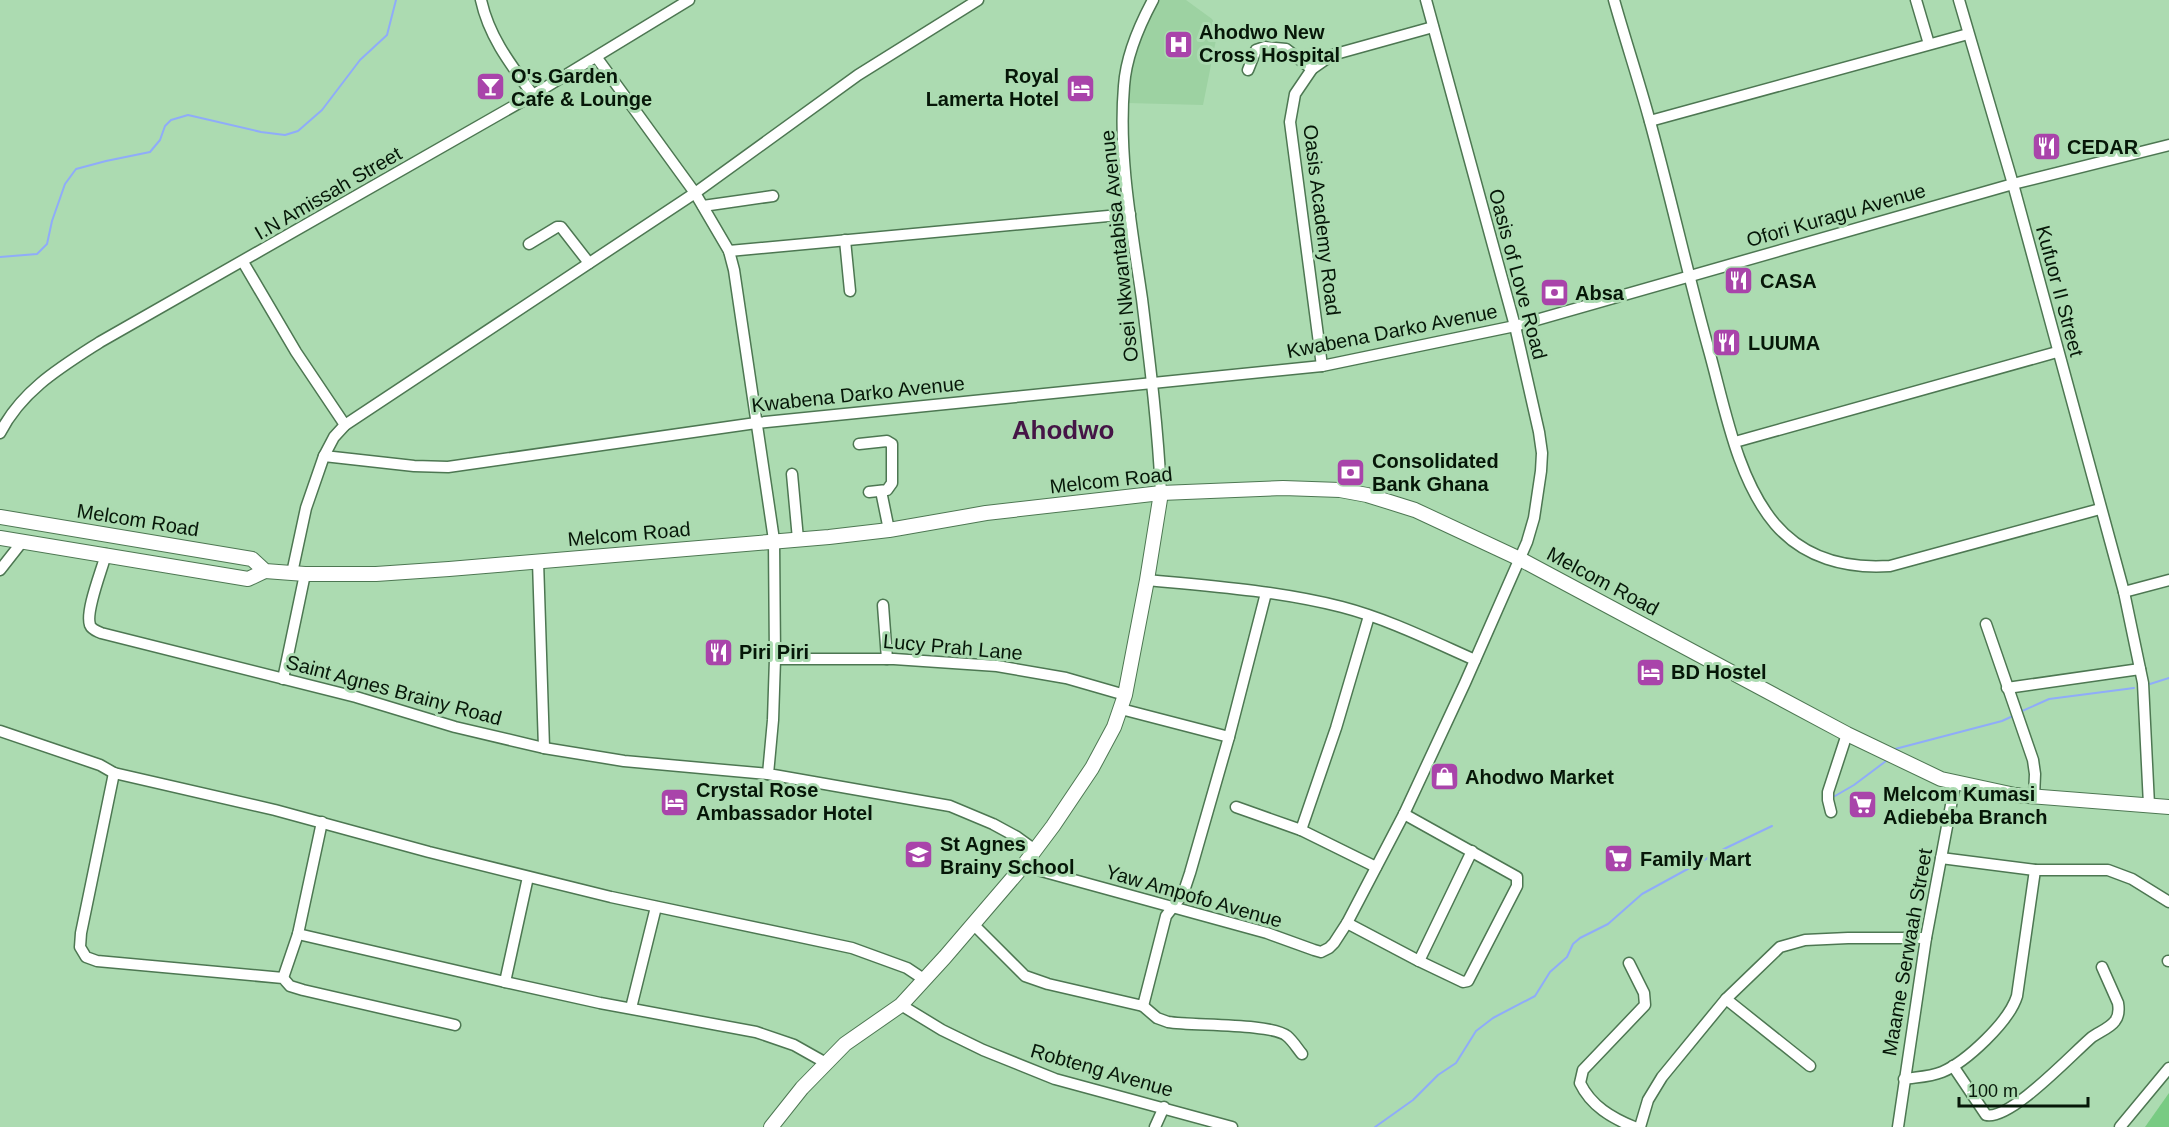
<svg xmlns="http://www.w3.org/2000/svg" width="2169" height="1127" viewBox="0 0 2169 1127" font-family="Helvetica,sans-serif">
<rect width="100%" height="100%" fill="#acdbb1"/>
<polygon fill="#9dd2a2" points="1160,0 1186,0 1212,19 1218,30 1203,105 1127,103 1128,83 1135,58 1145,29"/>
<polygon fill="#78cb83" points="2169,1093 2169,1127 2145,1127"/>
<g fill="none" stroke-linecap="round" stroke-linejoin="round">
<g stroke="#8facf9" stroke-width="2">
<polyline points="0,257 37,254 47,244 52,221 65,184 76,169 106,161 150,152 160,140 165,126 171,120 188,115 261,132 285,135 298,131 322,110 360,60 387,35 396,0"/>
<polyline points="2150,684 2169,678"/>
<polyline points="2020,712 2049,699 2134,688"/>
<polyline points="1895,749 2002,721 2015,715"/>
<polyline points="1835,796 1854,785 1886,761"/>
<polyline points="1375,1127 1413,1100 1438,1075 1456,1063 1476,1031 1493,1018 1535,996 1550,972 1567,957 1573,944 1580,938 1608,924 1642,894 1726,848 1772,826"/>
</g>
<defs>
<g id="minor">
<path d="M481,0c8,37 30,65 52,95"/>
<path d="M1153,0c-14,26 -27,56 -29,86 -6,71 8,143 18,213 8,65 16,129 19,194"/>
<path d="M1614,0c11,39 24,78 35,118 21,76 38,153 59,229 16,56 28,131 67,177 29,34 71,45 115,42l210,-57"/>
<polyline points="1916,0 1929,44"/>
<polyline points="1959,0 2013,184 2124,592 2143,683 2149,805"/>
<polyline points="597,58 695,193 729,251 734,270 774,540 775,659 773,720 768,774 950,806 993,824 1017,837 1035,850"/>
<polyline points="1248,70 1256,50 1265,47 1286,49 1312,69"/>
<polyline points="1650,121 1968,34"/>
<polyline points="703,206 773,196"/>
<polyline points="845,240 850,291"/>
<polyline points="529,244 557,227 561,227 589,263"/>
<polyline points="729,251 1130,214"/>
<polyline points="243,262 296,352 345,425"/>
<polyline points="1322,366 1290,122 1295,94 1312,69 1332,55 1433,27"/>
<path d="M0,433c22,-43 61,-66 100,-91l433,-247 156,-95"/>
<polyline points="1735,442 2057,352"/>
<polyline points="859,444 887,441 892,444 892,483 887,490 869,492"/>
<polyline points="324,456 334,437 345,425 695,193 858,75 978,0"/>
<polyline points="792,474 798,539"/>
<polyline points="881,491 889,530"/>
<path d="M106,554c-4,16 -21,57 -16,71 2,5 7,6 11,8l255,64 99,30 89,21 80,13 144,13"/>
<polyline points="538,561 544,748"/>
<polyline points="0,570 22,542"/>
<polyline points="292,573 306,508 324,456 414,466 448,467 756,423 1322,366 1515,326 2013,184 2169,145"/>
<path d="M1147,580c65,6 132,11 195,27 46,12 90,34 133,53"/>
<polyline points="2124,592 2169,580"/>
<polyline points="883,605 887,659"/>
<polyline points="1369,616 1336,728 1301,830 1376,867"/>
<polyline points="1986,624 2033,760 2035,774 2034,797"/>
<polyline points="775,659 894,659 997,666 1066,678 1125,695"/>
<polyline points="283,679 305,574"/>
<polyline points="2007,688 2140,669"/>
<polyline points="1121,709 1229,737"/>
<polyline points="0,731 100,765 114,773 275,810 429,852 611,897 852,948 907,968 925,980"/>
<polyline points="114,773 81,933 80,947 86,957 97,961 283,978 290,986 303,990 455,1025"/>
<polyline points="1236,807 1301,830"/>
<polyline points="1831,812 1828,800 1828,792 1847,734"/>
<polyline points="1941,858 2035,870 2108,870 2132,879 2169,902"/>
<polyline points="1023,866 1267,933 1314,950 1321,952 1329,948 1334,943 1347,923 1404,814 1465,683 1527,542 1534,518 1541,471 1542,453 1539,432 1515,326 1426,0"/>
<polyline points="1347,923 1419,961 1463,982 1468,981 1517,886 1517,877 1404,814"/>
<polyline points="973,924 1025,976 1048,984 1143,1006 1166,916 1183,894 1190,873 1229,737 1266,593"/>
<polyline points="298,934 505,982 528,877"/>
<polyline points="1419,961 1472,851"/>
<polyline points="2168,961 2169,961"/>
<path d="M1629,963l15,30 1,12 -62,65 -3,13c11,23 32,35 54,44"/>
<polyline points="283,978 298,934 322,822"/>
<polyline points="505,982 600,1003 756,1032 794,1045 826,1063"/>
<polyline points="1726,999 1810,1066"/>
<polyline points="901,1005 942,1030 983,1050 1055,1079 1232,1127"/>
<path d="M1143,1006l14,12 11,4c24,4 103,1 119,14 6,5 10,12 15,18"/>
<polyline points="631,1008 656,907"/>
<path d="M1953,1066l33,49c24,6 86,-61 106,-78 7,-5 18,-9 23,-16 4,-5 4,-12 3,-18l-16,-36"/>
<path d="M1904,1079c13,-2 26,-2 38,-7 24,-10 67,-50 75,-76l18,-126"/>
<polyline points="1155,1127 1164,1107"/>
<polyline points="1640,1127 1648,1100 1662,1077 1726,999 1780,947 1805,940 1848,938 1926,938"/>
<polyline points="1898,1127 1926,938 1955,784"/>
<polyline points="2120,1127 2169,1068"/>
</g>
<g id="major">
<polyline points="0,517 252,559 265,571 305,574 376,574 449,569 829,537 889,530 986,513 1161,493 1283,488 1340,490 1367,495 1415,510 1520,559 1847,734 1941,779 2015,795 2169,807"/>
<polyline points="0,538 248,579 265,571"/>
<polyline points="771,1127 802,1088 845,1044 901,1005 945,957 1023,866 1053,826 1092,768 1114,727 1125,695 1147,580 1161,493"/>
</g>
</defs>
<use href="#minor" stroke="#4d7752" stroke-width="13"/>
<use href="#major" stroke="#4d7752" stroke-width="16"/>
<use href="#minor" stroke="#fff" stroke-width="10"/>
<use href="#major" stroke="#fff" stroke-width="14"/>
</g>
<defs>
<symbol id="hospital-square" viewBox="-11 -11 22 22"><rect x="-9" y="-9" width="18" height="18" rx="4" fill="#a944aa" stroke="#acdbb1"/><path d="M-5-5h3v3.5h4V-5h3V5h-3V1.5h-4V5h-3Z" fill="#fff"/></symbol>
<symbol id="bar-square" viewBox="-11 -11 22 22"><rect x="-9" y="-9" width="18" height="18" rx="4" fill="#a944aa" stroke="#acdbb1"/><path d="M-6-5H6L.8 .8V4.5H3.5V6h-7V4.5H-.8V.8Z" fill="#fff"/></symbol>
<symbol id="hotel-square" viewBox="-11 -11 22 22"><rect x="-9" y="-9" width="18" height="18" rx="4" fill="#a944aa" stroke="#acdbb1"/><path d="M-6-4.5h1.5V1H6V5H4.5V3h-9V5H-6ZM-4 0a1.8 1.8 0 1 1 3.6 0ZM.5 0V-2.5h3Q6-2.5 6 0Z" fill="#fff"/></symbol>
<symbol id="restaurant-square" viewBox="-11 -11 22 22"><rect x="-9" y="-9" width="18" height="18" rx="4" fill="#a944aa" stroke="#acdbb1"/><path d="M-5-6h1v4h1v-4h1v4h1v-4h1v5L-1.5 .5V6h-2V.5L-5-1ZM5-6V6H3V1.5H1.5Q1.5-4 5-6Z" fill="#fff"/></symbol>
<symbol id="bank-square" viewBox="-11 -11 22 22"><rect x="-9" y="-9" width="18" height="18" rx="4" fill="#a944aa" stroke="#acdbb1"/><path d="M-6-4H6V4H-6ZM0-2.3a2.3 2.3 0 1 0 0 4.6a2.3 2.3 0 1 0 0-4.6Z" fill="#fff"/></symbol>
<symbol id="shop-square" viewBox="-11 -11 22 22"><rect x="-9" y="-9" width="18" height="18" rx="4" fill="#a944aa" stroke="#acdbb1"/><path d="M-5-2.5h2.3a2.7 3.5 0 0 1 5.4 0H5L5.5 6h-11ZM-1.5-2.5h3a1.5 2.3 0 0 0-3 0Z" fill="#fff"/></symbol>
<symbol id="supermarket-square" viewBox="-11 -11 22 22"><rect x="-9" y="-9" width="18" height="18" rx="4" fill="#a944aa" stroke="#acdbb1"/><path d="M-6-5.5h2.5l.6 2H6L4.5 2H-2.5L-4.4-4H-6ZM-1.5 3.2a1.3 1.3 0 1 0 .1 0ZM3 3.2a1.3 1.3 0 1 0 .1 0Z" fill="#fff"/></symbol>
<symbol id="school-square" viewBox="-11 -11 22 22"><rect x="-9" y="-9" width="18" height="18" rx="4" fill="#a944aa" stroke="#acdbb1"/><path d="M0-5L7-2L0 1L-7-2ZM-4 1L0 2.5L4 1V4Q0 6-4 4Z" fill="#fff"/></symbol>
</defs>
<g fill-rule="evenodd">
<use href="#hospital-square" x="1162" y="28" width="33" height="33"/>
<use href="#bar-square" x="474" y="70" width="33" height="33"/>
<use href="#hotel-square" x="1064" y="72" width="33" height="33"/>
<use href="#restaurant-square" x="2030" y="130" width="33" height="33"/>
<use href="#restaurant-square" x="1722" y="264" width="33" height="33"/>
<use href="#bank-square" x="1538" y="276" width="33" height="33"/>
<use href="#restaurant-square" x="1710" y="326" width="33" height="33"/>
<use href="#bank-square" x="1334" y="456" width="33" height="33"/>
<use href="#restaurant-square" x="702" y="636" width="33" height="33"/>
<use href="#hotel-square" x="1634" y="656" width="33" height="33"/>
<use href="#shop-square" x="1428" y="760" width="33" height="33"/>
<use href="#hotel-square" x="658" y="786" width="33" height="33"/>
<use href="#supermarket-square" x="1846" y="788" width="33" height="33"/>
<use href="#school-square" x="902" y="838" width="33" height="33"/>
<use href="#supermarket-square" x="1602" y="842" width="33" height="33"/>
</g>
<g text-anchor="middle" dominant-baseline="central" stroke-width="6" stroke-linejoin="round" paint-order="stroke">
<g font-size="20" font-weight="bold" fill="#061708" stroke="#acdbb1" text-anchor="start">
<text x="1199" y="32">Ahodwo New<tspan x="1199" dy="23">Cross Hospital</tspan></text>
<text x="511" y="76">O's Garden<tspan x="511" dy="23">Cafe &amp; Lounge</tspan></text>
<text x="1059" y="76" text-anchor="end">Royal<tspan x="1059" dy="23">Lamerta Hotel</tspan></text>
<text x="2067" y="147">CEDAR</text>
<text x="1760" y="281">CASA</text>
<text x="1575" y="293">Absa</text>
<text x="1748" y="343">LUUMA</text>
<text x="1372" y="461">Consolidated<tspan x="1372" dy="23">Bank Ghana</tspan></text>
<text x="739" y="652">Piri Piri</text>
<text x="1671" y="672">BD Hostel</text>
<text x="1465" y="777">Ahodwo Market</text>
<text x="696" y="790">Crystal Rose<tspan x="696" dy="23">Ambassador Hotel</tspan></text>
<text x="1883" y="794">Melcom Kumasi<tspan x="1883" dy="23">Adiebeba Branch</tspan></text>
<text x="940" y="844">St Agnes<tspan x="940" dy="23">Brainy School</tspan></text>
<text x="1640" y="859">Family Mart</text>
</g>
<g font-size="20" fill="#061708" stroke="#acdbb1">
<text transform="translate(328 193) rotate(-30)">I.N Amissah Street</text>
<text transform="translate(1836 215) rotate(-16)">Ofori Kuragu Avenue</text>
<text transform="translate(1322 220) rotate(83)">Oasis Academy Road</text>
<text transform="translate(1119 246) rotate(-96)">Osei Nkwantabisa Avenue</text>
<text transform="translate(1518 274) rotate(75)">Oasis of Love Road</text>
<text transform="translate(2060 291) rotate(75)">Kufuor II Street</text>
<text transform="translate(1392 331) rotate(-11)">Kwabena Darko Avenue</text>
<text transform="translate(858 394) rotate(-6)">Kwabena Darko Avenue</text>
<text transform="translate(1111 480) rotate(-6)">Melcom Road</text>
<text transform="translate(138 520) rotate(9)">Melcom Road</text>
<text transform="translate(629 534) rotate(-5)">Melcom Road</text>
<text transform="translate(1603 581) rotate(28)">Melcom Road</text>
<text transform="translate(953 647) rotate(5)">Lucy Prah Lane</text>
<text transform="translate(394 690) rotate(15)">Saint Agnes Brainy Road</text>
<text transform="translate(1194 896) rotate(16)">Yaw Ampofo Avenue</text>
<text transform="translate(1907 952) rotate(-80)">Maame Serwaah Street</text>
<text transform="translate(1102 1070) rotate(16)">Robteng Avenue</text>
</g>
<g font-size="26" font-weight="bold" fill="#451546" stroke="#acdbb1">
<text x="1063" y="430">Ahodwo</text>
</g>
</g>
<path d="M1959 1097v9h129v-9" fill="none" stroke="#061708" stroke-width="3"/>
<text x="1968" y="1097" font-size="18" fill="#061708" stroke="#acdbb1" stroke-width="4.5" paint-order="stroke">100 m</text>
</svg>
